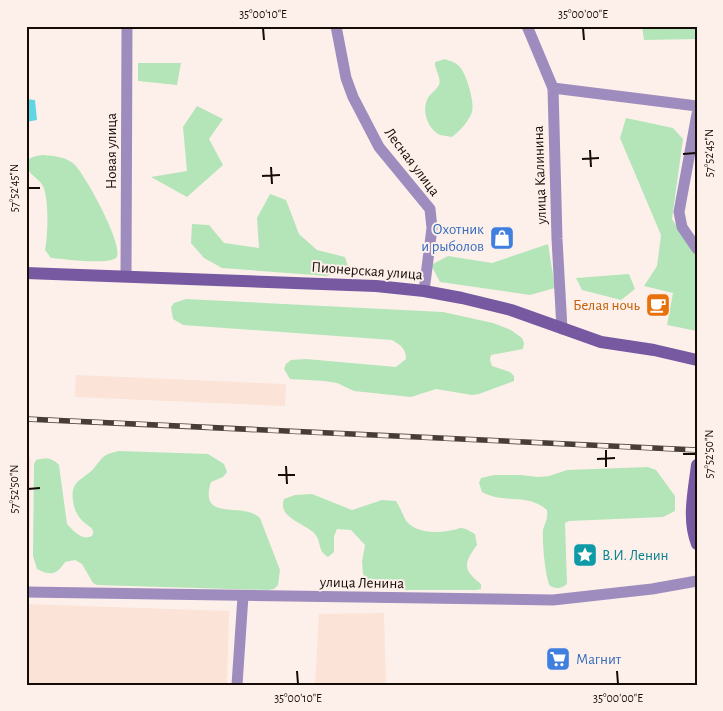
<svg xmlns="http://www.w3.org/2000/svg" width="723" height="711" viewBox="0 0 723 711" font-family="'Alegreya Sans',sans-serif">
<rect width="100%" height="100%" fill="#fdf0ea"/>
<g fill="#fbe3d7">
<polygon points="76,375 286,384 285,406 75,397"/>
<polygon points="26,457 31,457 29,576 26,576"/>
<polygon points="26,604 229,611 227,685 26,685"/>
<polygon points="384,613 386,685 315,685 319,614"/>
</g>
<g fill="#b3e5b8">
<polygon points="642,26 689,26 697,29 697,39 644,40"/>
<path d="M445,59c5,2 10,3 14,7 7,6 16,37 13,46 -3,9 -12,19 -20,25 -3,-1 -9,-1 -12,-2 -12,-6 -18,-23 -13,-35 2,-6 9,-9 12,-15 3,-7 -5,-16 -4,-23z"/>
<polygon points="138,63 181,63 177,85 138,81"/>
<polygon points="197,106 223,119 209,139 223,165 187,197 151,177 187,171 183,127"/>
<polygon points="626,118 673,128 683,139 672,219 697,258 697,303 695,315 697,316 697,331 667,325 673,293 644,286 657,266 661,235 620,138"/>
<path d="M43,155c12,1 24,2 32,10 10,10 51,83 41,93 -9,7 -52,1 -65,0l-6,-8c3,-14 4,-52 -2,-64 -5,-9 -15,-11 -17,-22 3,-8 10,-8 17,-9z"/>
<polygon points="270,194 286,200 299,234 317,250 345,257 348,267 327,276 222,268 204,258 191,243 192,224 209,225 224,243 259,248 257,218"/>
<polygon points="548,244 555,288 530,295 440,282 431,265 448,256 492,263"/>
<polygon points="629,274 635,289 621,300 582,290 576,278"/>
<path d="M186,299l257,13 50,11 18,7 11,8 2,5 -1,6 -32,6 -1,5 2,6 18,6 4,4v5l-35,13 -7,1 -36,-6 -25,8 -57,-6 -17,-8 -13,-2 -34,-2 -6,-10 2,-5 5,-4 15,-1 90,8 10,-8c0,-11 -6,-14 -14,-19l-209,-15 -10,-6 -2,-12 3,-4z"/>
<path d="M119,451l89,3 16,10 3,8 -4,5 -12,5c-13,41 32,19 49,36l20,52 -2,15 -4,4 -6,1 -171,-5 -4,-2 -11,-19 -7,-4 -10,2c-8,13 -15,14 -28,7l-4,-13 1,-92 2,-4c10,-2 15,-3 23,5l8,59c7,7 14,17 25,12 1,-3 2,-4 0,-7 -1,-2 -5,-4 -6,-5 -7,-5 -12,-14 -13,-23 -3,-22 11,-21 21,-33 11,-13 8,-13 25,-17z"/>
<path d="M648,467l8,3 19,26v15l-12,6 -94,4 -4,2 2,61c-6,5 -10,5 -17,2 -5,-9 -8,-46 -7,-56 2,-8 5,-10 4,-20 -19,-17 -44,-6 -65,-18l-3,-9 2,-5 13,-3h27l17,2 11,-1 18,-6z"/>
<path d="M312,494l40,16 30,-10 14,1c4,6 8,17 11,21 11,12 32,11 46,8 2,0 6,-2 8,-2 5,0 10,4 14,6l2,11c-14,19 -14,25 4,39v5l-5,1h-76l-26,-4 -11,-12 -1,-12 3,-17 -14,-15 -14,-1 -3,7v16l-6,5c-11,-7 -6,-14 -13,-23 -10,-11 -38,-16 -31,-35l11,-4z"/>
</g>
<polygon fill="#62d5e4" points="26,99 35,100 37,120 26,122"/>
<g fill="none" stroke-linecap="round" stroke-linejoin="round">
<g stroke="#9e8cbe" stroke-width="11">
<polyline points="336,26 346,78 353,97 379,147 430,209 432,228 424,291"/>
<polyline points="527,26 553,88 557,239 562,329"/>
<polyline points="553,88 697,106"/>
<polyline points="697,114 679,212 682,227 697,249"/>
<polyline points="126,276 127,26"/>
<polyline points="26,592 553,600 652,589 697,581"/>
<polyline points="237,685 243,596"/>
</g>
<g stroke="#7659a1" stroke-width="12">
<polyline points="26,273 376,286 424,291 462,298 511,310 601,342 654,350 697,360"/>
<path d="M697,465c-3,26 -10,54 0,79"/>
</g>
<defs>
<polyline id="rail" points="26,419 697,450"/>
</defs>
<use href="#rail" stroke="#473c37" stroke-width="5.5"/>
<use href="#rail" stroke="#fdf0ea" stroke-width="4" stroke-dasharray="11" stroke-linecap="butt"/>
</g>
<path fill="none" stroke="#160c07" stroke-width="2" d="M263,28l1,12M583,28l1,12M590,150l1,17M683,154l13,-1M582,159l17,-1M271,167l1,17M262,176l18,-1M28,188h12M606,450v17M683,454h13M597,459l18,-1M286,466l1,18M278,475h17M28,489l12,-1M297,671l1,13M617,671l1,13"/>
<defs>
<symbol id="shop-square" viewBox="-11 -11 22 22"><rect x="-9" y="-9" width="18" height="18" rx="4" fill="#3f7fe0" stroke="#fdf0ea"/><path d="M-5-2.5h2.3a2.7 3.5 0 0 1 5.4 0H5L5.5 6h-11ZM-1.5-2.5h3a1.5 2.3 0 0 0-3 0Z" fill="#fff"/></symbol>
<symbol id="cafe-square" viewBox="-11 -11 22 22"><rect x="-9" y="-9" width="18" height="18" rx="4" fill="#e8710a" stroke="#fdf0ea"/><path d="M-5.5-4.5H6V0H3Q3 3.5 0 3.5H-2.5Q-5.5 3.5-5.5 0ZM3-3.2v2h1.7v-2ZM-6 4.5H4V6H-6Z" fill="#fff"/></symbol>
<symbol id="sight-square" viewBox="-11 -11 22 22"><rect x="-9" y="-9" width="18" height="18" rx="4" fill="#0f9aa8" stroke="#fdf0ea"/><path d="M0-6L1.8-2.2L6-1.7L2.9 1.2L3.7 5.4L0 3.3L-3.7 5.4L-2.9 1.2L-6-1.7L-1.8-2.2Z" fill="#fff"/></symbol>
<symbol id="supermarket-square" viewBox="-11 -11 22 22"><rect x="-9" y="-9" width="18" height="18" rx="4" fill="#3f7fe0" stroke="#fdf0ea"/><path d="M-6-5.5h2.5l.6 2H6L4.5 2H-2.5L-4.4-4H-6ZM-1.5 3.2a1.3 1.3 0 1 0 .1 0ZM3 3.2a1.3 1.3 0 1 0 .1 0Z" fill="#fff"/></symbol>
</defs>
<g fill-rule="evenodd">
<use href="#shop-square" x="488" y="224" width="28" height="28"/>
<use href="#cafe-square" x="644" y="291" width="28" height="28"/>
<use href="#sight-square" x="571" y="541" width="28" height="28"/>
<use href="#supermarket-square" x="544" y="645" width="28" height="28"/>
</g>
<g text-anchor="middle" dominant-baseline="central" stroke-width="4" stroke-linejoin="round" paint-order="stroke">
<g font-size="15" fill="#160c07" stroke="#fdf0ea">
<text transform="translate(111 151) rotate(-90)">Новая улица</text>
<text transform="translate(412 162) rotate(53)">Лесная улица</text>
<text transform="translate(540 175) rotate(-92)">улица Калинина</text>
<text transform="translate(367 271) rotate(4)">Пионерская улица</text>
<text transform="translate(362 583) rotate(1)">улица Ленина</text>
</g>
<g font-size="15" fill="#366cbe" stroke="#fdf0ea" text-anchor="end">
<text x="484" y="229">Охотник<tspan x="484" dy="17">и рыболов</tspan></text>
<text x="576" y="659" text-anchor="start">Магнит</text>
</g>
<g font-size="15" fill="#c56008" stroke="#fdf0ea" text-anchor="end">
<text x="640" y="305">Белая ночь</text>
</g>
<g font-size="15" fill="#0d838f" stroke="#fdf0ea" text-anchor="start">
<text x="602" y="555">В.И. Ленин</text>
</g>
</g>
<rect width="723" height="711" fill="none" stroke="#fdf0ea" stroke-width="55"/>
<rect x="28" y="28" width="668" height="656" fill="none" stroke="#160c07" stroke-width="2"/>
<g font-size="12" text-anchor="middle" fill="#160c07">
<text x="263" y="18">35°00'10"E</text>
<text x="583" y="18">35°00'00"E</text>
<text transform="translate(709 153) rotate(-90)" y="4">57°52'45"N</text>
<text transform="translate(14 188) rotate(-90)" y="4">57°52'45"N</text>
<text transform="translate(709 454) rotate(-90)" y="4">57°52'50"N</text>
<text transform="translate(14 489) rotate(-90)" y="4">57°52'50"N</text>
<text x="298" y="702">35°00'10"E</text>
<text x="618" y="702">35°00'00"E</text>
</g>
</svg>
